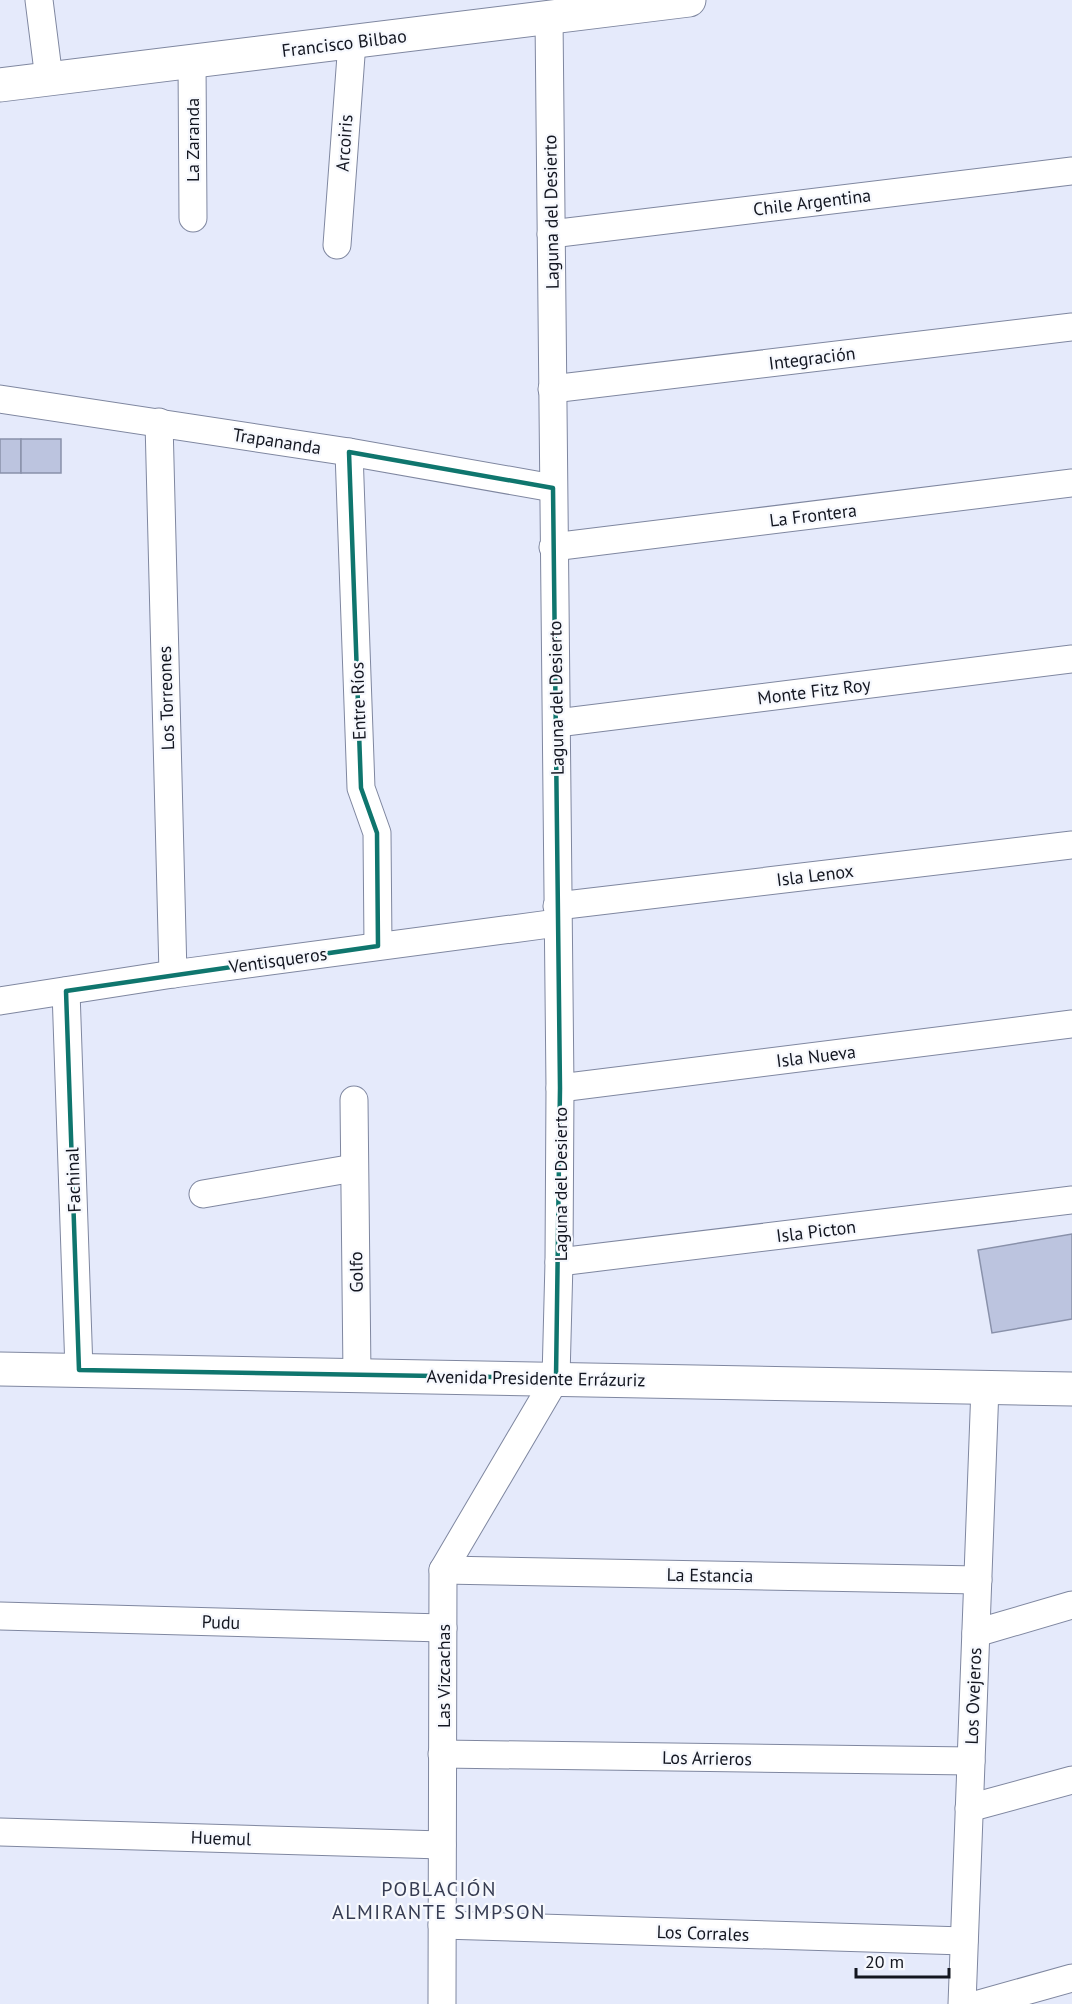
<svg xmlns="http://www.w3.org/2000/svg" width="1072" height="2004" viewBox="0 0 1072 2004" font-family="'PT Sans',sans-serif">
<rect width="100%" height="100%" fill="#e5eafb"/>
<g fill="#bcc4df" stroke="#8991aa" stroke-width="1.5">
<rect x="0" y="439" width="21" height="34"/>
<rect x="21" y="439" width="40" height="34"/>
<polygon points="1072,1234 1072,1319 992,1333 978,1250"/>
</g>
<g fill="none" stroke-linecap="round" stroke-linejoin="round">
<defs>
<g id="minor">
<polyline points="39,0 49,79"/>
<polyline points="192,61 193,218"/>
<polyline points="551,234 1072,171"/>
<polyline points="337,245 352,42"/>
<polyline points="552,389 1072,327"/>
<polyline points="0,399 349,452 553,488"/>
<polyline points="159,422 173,974"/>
<polyline points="349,452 361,788 377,833 378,946"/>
<polyline points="553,547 1072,483"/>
<polyline points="557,723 1072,659"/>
<polyline points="557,906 1072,845"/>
<polyline points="66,991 79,1370"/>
<polyline points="0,1001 173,974 557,923"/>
<polyline points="560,1088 1072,1024"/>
<polyline points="354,1100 357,1375"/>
<polyline points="203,1194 354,1168"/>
<polyline points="559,1262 1072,1200"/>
<polyline points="443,1570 978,1580"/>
<polyline points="0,1616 443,1628"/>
<polyline points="976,1633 1072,1605"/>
<polyline points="442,1754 971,1761"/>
<polyline points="969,1808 1072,1780"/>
<polyline points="0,1832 442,1845"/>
<polyline points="442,1925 964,1941"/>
<polyline points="442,2004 443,1570 556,1378 559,1262 560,1088 549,18"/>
<polyline points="962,2004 985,1387"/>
<polyline points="979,2004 1072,1978"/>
</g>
<g id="tertiary">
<polyline points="0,85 689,0"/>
<polyline points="0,1369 1072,1389"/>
</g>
</defs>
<use href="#minor" stroke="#7f87a0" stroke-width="29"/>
<use href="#tertiary" stroke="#7f87a0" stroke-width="35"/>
<use href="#minor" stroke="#fff" stroke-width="27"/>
<use href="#tertiary" stroke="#fff" stroke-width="33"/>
</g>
<path fill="none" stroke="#0f766e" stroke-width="4.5" stroke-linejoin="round" d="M349,452l204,36 7,600 -4,290 -477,-8 -13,-379 312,-45 -1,-113 -16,-45z"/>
<g text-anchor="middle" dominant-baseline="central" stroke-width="4.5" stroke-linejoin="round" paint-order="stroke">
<g font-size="18" fill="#131620" stroke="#f6f8fd">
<text transform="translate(344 43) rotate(-7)">Francisco Bilbao</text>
<text transform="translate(192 140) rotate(-90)">La Zaranda</text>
<text transform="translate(344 143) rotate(-86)">Arcoiris</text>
<text transform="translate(812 202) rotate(-7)">Chile Argentina</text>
<text transform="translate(551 212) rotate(-91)">Laguna del Desierto</text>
<text transform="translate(812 358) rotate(-7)">Integración</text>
<text transform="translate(277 441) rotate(9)">Trapananda</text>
<text transform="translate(813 515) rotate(-7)">La Frontera</text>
<text transform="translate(814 691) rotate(-7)">Monte Fitz Roy</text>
<text transform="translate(166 698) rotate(-92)">Los Torreones</text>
<text transform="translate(556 698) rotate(-91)">Laguna del Desierto</text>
<text transform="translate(358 701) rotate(-92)">Entre Ríos</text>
<text transform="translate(815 875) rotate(-7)">Isla Lenox</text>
<text transform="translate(278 960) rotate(-8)">Ventisqueros</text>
<text transform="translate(816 1056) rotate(-7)">Isla Nueva</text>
<text transform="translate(73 1180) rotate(-92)">Fachinal</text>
<text transform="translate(560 1184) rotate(-90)">Laguna del Desierto</text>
<text transform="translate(816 1231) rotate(-7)">Isla Picton</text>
<text transform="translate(356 1272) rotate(-91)">Golfo</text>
<text transform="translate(536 1378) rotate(1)">Avenida Presidente Errázuriz</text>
<text transform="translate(710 1575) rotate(1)">La Estancia</text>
<text transform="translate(221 1622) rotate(2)">Pudu</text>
<text transform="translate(443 1676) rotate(-90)">Las Vizcachas</text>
<text transform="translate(973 1696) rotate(-88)">Los Ovejeros</text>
<text transform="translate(707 1758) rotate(1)">Los Arrieros</text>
<text transform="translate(221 1838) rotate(2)">Huemul</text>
<text transform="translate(703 1933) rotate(2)">Los Corrales</text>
</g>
<g font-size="20" letter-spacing="1.5" fill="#363c52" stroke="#f6f8fd">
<text x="439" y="1889">POBLACIÓN<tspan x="439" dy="23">ALMIRANTE SIMPSON</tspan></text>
</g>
</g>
<path d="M856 1968v9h93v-9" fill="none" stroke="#131620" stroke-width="3"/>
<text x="865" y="1968" font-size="18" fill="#131620" stroke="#f6f8fd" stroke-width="4.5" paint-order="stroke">20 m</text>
</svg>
